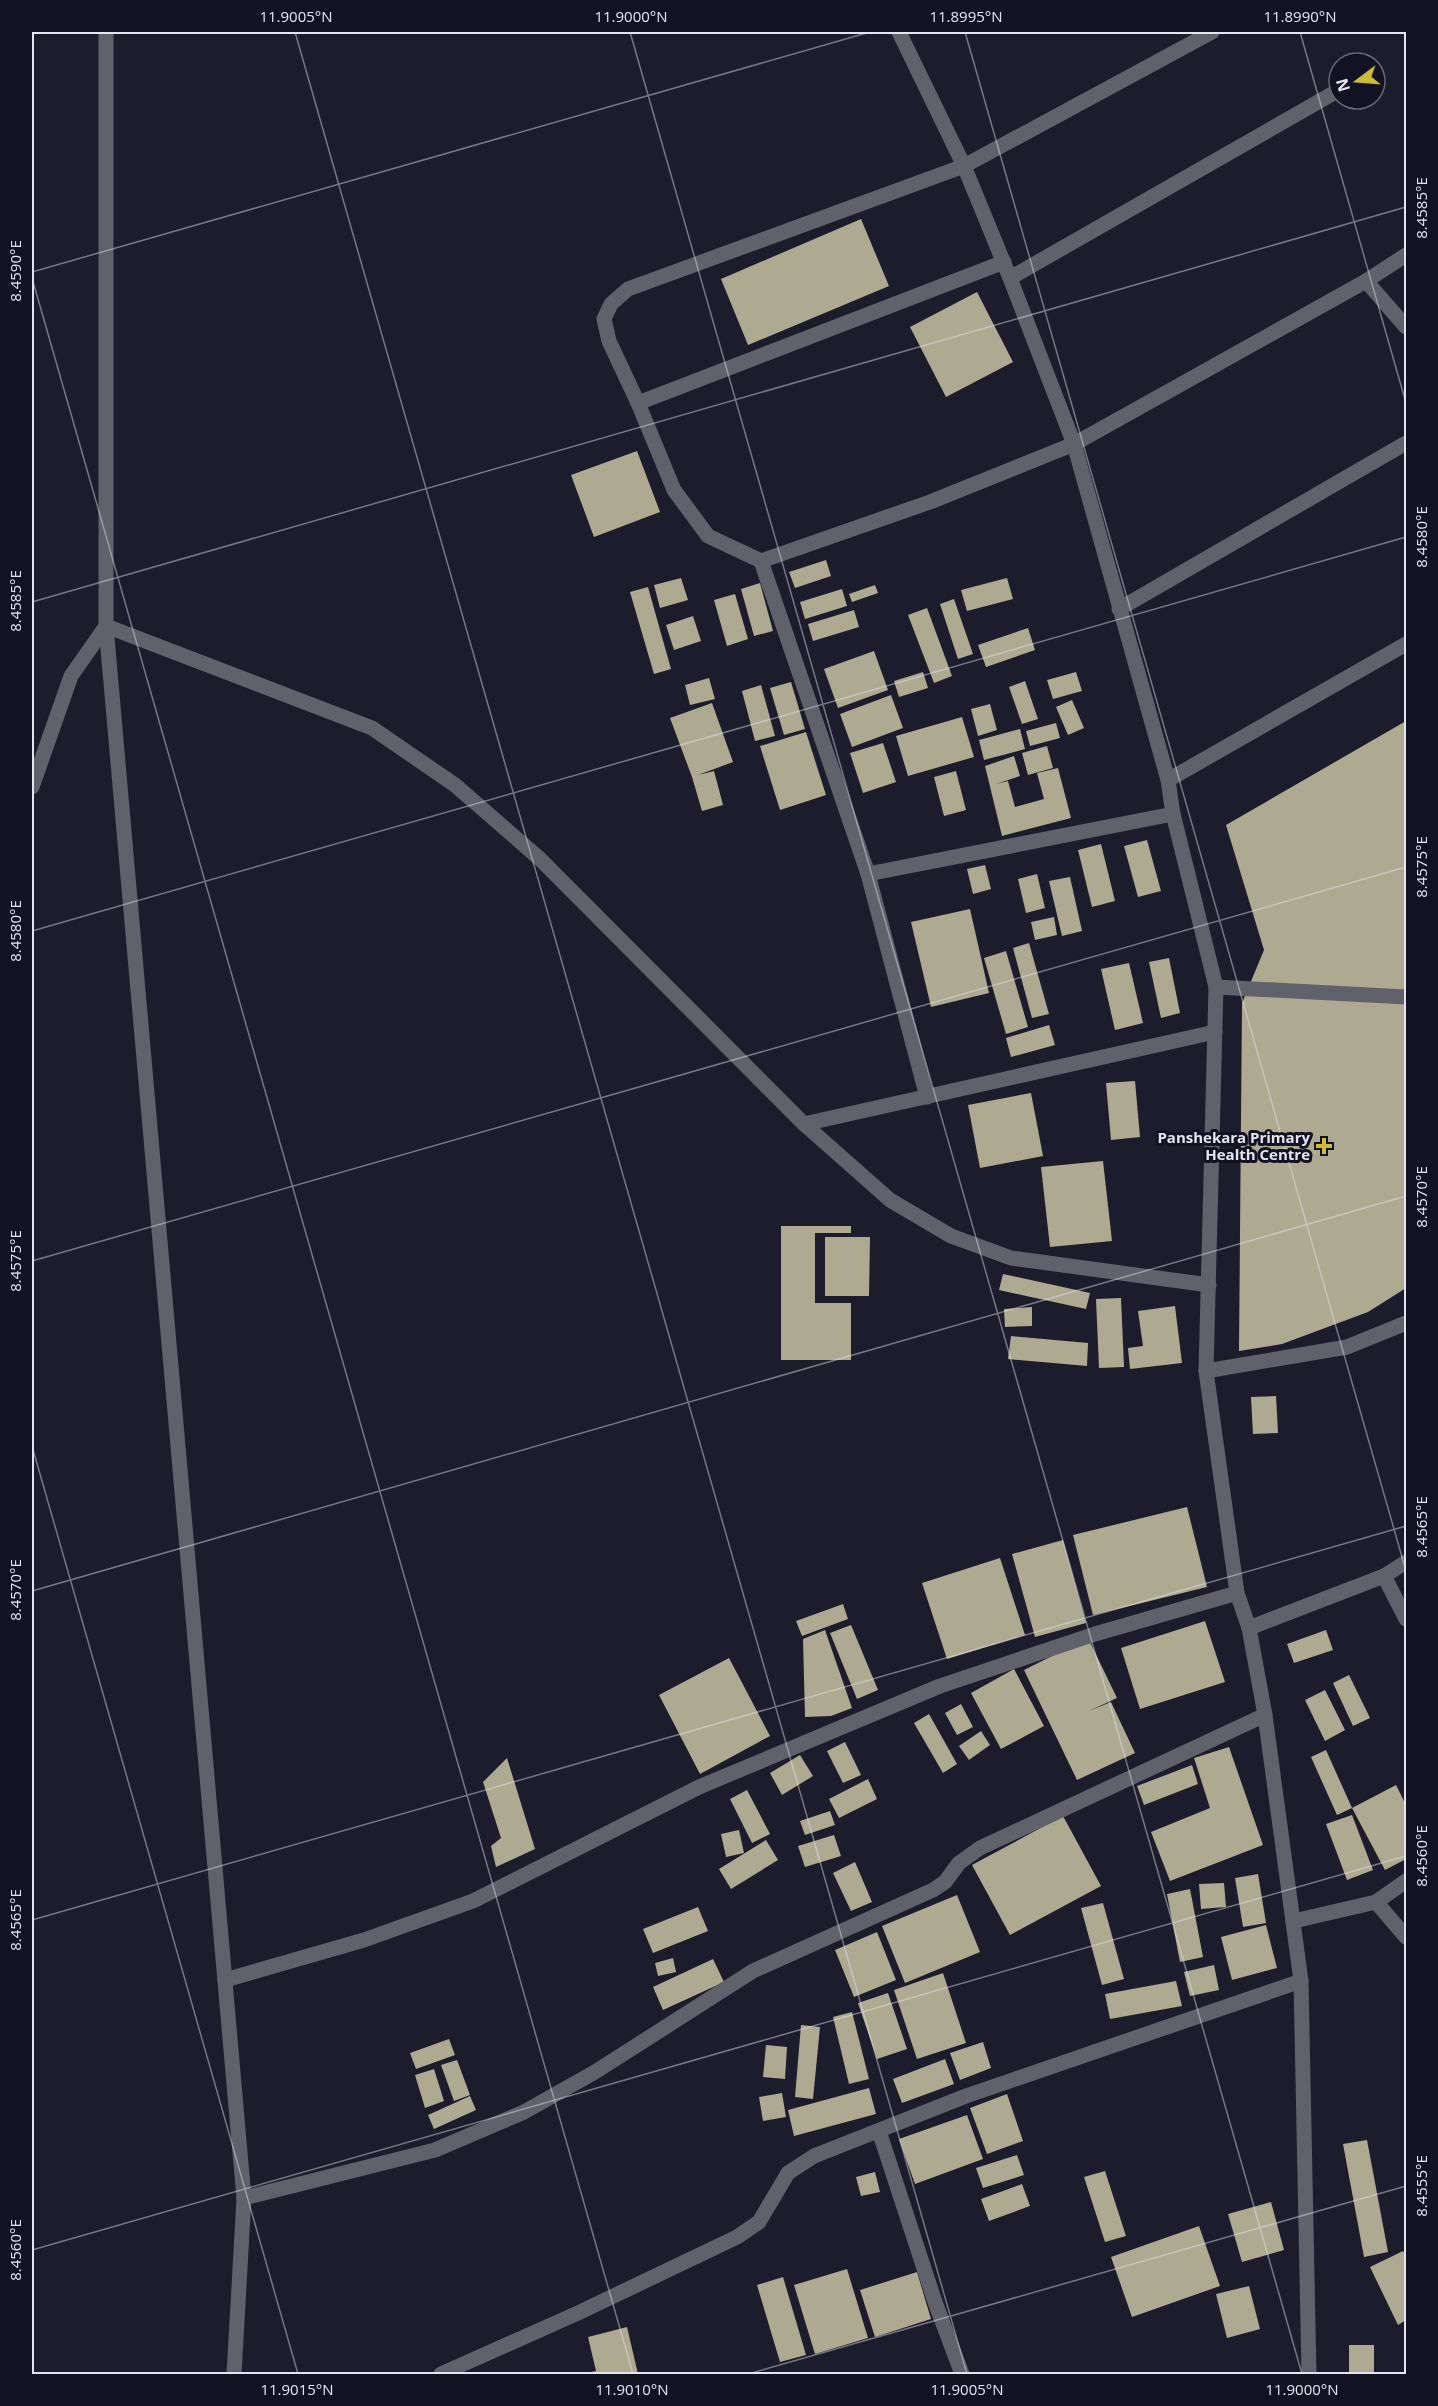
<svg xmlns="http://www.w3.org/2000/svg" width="1438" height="2406" viewBox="0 0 1438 2406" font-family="'Open Sans',sans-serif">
<rect width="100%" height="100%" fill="#1c1c2d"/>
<g fill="#aeaa92">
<polygon points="861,219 889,286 748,345 721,279"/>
<polygon points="977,292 1013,362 946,397 910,327"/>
<polygon points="637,451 660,512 594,537 571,475"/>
<polygon points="826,560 831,576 795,588 789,572"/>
<polygon points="681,578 688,600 660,608 654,585"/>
<polygon points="1007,578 1013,599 967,611 961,590"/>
<polygon points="760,583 773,631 754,636 741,589"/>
<polygon points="875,585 878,593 852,602 849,594"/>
<polygon points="648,587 671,669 654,674 630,592"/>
<polygon points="842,589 847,606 805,619 800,602"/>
<polygon points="735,594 748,639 727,646 714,600"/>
<polygon points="954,599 973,654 958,659 940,604"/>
<polygon points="927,608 952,676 934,683 908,615"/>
<polygon points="854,610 859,627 813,641 808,624"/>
<polygon points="693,616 701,641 674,650 666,625"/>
<polygon points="1028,628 1035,650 986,667 978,645"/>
<polygon points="874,651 888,690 838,708 824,669"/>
<polygon points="923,672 928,688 899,697 894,681"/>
<polygon points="1076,672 1082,691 1053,699 1047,680"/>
<polygon points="709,678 715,699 690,705 685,685"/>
<polygon points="1025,681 1038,719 1022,724 1009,687"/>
<polygon points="791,682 805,729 784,735 770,688"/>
<polygon points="761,685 775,736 755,741 742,691"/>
<polygon points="891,695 903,728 852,747 840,714"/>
<polygon points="1072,700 1084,728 1068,735 1056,707"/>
<polygon points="712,703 733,762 698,775 714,771 723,805 702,811 692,777 670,718"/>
<polygon points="990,704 997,730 978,736 971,709"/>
<polygon points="962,717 974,757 908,776 896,736"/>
<polygon points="1406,721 1406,1288 1368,1312 1282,1344 1239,1351 1242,1003 1264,950 1226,825"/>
<polygon points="1056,723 1060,738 1030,746 1026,731"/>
<polygon points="1020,729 1025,749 984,760 979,740"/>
<polygon points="806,732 826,795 780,810 760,746"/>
<polygon points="883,743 896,782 863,793 850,753"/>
<polygon points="1047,746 1053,768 1028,775 1022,753"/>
<polygon points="1014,756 1020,776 996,784 1008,781 1015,807 1044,799 1037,773 1058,768 1071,818 1002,836 985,766"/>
<polygon points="956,771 966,810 944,816 934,777"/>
<polygon points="1147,840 1161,891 1138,897 1124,846"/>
<polygon points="1101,844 1115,901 1092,907 1078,850"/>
<polygon points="985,865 991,889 973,894 967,869"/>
<polygon points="1037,874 1045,908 1026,913 1018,879"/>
<polygon points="1070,877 1082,931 1062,936 1049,881"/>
<polygon points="970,909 989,993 931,1007 911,922"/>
<polygon points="1054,917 1057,935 1035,940 1031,922"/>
<polygon points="1029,943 1049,1014 1032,1018 1013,948"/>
<polygon points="1006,951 1028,1027 1006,1034 984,958"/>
<polygon points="1169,958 1180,1013 1161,1018 1149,962"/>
<polygon points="1129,963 1143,1023 1115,1030 1101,969"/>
<polygon points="1049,1025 1055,1045 1011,1057 1006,1038"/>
<polygon points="1135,1081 1140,1137 1111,1140 1106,1083"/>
<polygon points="1031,1093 1043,1156 980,1168 968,1105"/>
<polygon points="1103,1161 1112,1241 1050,1247 1041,1167"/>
<polygon points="781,1226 851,1226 851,1233 815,1233 815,1303 851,1303 851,1360 781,1360"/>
<polygon points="825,1237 870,1237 869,1296 825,1296"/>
<polygon points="1003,1274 1090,1293 1086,1309 999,1290"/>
<polygon points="1121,1298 1124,1367 1099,1368 1096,1299"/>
<polygon points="1175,1306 1182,1363 1130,1369 1128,1348 1143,1346 1138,1311"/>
<polygon points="1032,1307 1032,1326 1005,1327 1004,1309"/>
<polygon points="1011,1336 1088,1343 1087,1366 1008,1359"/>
<polygon points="1276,1396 1278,1433 1253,1434 1251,1397"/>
<polygon points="1187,1507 1207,1587 1093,1615 1073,1535"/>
<polygon points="1063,1540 1086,1623 1035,1637 1012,1554"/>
<polygon points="1000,1558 1025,1635 947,1659 922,1583"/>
<polygon points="843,1604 848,1619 802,1636 796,1621"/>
<polygon points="1205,1621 1225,1682 1140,1709 1121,1648"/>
<polygon points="851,1625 878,1690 857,1699 830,1633"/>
<polygon points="825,1630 852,1708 831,1716 805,1717 803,1639"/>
<polygon points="1326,1630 1333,1650 1294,1663 1287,1644"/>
<polygon points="1088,1638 1117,1698 1089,1711 1111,1702 1135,1753 1077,1780 1024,1670"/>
<polygon points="729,1658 770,1736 700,1774 659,1695"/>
<polygon points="1014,1669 1044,1726 1001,1749 971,1693"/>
<polygon points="1349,1675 1370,1718 1353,1726 1333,1683"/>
<polygon points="1325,1690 1345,1730 1325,1741 1305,1700"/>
<polygon points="961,1704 973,1727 957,1735 945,1713"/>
<polygon points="929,1714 957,1764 943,1773 914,1723"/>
<polygon points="981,1731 990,1745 969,1760 959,1746"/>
<polygon points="845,1742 861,1775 843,1783 827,1751"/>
<polygon points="1229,1747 1263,1845 1170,1881 1151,1832 1210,1808 1194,1758"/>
<polygon points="1326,1750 1352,1808 1337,1815 1311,1757"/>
<polygon points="800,1755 813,1776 782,1795 770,1773"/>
<polygon points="507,1758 535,1849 496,1867 491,1846 501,1838 483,1782"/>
<polygon points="1192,1765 1198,1784 1144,1805 1137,1786"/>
<polygon points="868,1779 877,1799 839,1818 829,1799"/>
<polygon points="1396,1785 1406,1805 1406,1859 1385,1870 1352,1808"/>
<polygon points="747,1790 770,1834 752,1843 730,1799"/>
<polygon points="830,1811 835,1825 805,1835 800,1821"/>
<polygon points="1352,1815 1373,1870 1347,1880 1326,1824"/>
<polygon points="1063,1816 1101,1886 1010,1935 972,1865"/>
<polygon points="739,1830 744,1853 726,1857 721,1834"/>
<polygon points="834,1835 841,1856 805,1867 798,1846"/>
<polygon points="766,1840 778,1860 731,1889 719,1869"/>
<polygon points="855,1862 872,1902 851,1911 833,1873"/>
<polygon points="1258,1874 1266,1923 1243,1927 1235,1878"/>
<polygon points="1224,1883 1226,1907 1201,1909 1199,1884"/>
<polygon points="1190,1889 1203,1957 1180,1962 1167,1894"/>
<polygon points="957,1895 980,1952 905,1983 882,1926"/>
<polygon points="1103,1903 1124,1979 1102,1985 1081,1908"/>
<polygon points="698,1907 708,1931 653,1953 643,1929"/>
<polygon points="1266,1925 1277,1968 1232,1980 1221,1937"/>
<polygon points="877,1932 896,1980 854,1997 835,1950"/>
<polygon points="673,1958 676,1972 658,1976 655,1963"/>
<polygon points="713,1959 724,1982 663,2010 653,1987"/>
<polygon points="1214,1965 1219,1990 1190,1996 1184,1972"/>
<polygon points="943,1973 966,2043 917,2059 894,1990"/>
<polygon points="1176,1981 1182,2006 1110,2019 1105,1994"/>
<polygon points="888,1993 907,2049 877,2059 858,2003"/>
<polygon points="852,2012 869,2079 849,2084 833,2017"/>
<polygon points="801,2025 820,2027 813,2099 795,2097"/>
<polygon points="449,2039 455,2055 416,2069 410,2053"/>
<polygon points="983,2042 991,2068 960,2080 950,2053"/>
<polygon points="766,2045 787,2047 785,2079 763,2077"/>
<polygon points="945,2059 954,2084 902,2103 893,2079"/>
<polygon points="457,2060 470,2095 454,2101 441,2065"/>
<polygon points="434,2069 444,2101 425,2108 415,2075"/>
<polygon points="869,2088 876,2114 794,2136 788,2110"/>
<polygon points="782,2093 786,2117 763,2121 759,2097"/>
<polygon points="1007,2094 1023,2141 987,2154 970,2108"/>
<polygon points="470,2096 476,2110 434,2129 428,2115"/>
<polygon points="967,2115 983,2159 915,2184 899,2139"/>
<polygon points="1367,2140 1388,2252 1364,2257 1343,2144"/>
<polygon points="1017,2155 1024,2175 983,2188 976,2168"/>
<polygon points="1105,2171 1126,2236 1105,2242 1084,2177"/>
<polygon points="875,2172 880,2192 861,2196 856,2177"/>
<polygon points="1022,2184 1030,2206 989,2221 981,2199"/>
<polygon points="1271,2202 1284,2250 1242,2262 1228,2214"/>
<polygon points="1199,2226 1220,2286 1132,2317 1111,2257"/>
<polygon points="1403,2251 1406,2257 1406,2320 1398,2325 1370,2267"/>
<polygon points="847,2269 868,2338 815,2354 794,2285"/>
<polygon points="917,2272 931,2319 875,2337 860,2290"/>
<polygon points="783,2277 806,2355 780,2362 757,2285"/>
<polygon points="1249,2286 1260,2329 1227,2338 1216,2294"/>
<polygon points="627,2327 638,2374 582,2374 596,2371 588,2337"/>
<rect x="1349" y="2345" width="25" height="29"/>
</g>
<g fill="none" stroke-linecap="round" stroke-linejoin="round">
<polyline stroke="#61616b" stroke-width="15" points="1216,987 1406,997"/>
<g stroke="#61616b" stroke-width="15">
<polyline points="106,32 106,626 244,2198 234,2374"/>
<polyline points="899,32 964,166 1010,278 1074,444 1168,780 1173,814 1216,987 1206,1371 1237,1593 1249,1628 1265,1715 1301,1981 1309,2374"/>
<polyline points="1212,32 964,166 628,289 611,304 604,319 609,341 638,403 674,490 708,536 761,561 930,502 1074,444 1366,281 1406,255"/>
<polyline points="1010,278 1332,94"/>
<polyline points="1366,281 1406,327"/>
<polyline points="638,403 1004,262"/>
<polyline points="761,561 868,874 927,1097"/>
<polyline points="1119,609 1406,443"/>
<polyline points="1168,780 1406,644"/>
<polyline points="32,787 71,676 106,626 372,728 455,785 540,859 804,1124 890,1200 951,1236 1011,1258 1209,1285"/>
<polyline points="868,874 1173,814"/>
<polyline points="804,1124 1215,1032"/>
<polyline points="1206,1371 1347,1347 1406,1323"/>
<polyline points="1384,1576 1406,1619"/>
<polyline points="1249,1628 1384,1576 1406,1562"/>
<polyline points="1376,1902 1406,1937"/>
<polyline points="1294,1921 1376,1902 1406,1881"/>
<polyline points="225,1980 364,1940 473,1901 699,1787 940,1686 1095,1634 1237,1593"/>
<polyline points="879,2131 935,2302 962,2374"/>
<polyline points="244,2198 435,2150 524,2112 595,2072 753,1971 933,1890 945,1882 959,1863 980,1848 1265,1715"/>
<polyline points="441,2374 578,2313 737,2237 759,2222 788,2173 814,2156 966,2096 1301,1981"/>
</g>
</g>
<path fill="none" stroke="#e5e5f1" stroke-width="1.5" stroke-opacity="0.45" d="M295,32l672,2342M630,32l672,2342M965,32l441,1539M1300,32l106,371M32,272l838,-240M32,278l601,2096M32,602l1374,-395M32,931l1374,-394M32,1261l1374,-394M32,1446l266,928M32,1591l1374,-395M32,1920l1374,-394M32,2250l1374,-394M748,2374l658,-188"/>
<path fill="#ceb938" stroke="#131223" stroke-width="2" d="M1321 1137h6v6h6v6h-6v6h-6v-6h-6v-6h6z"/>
<g text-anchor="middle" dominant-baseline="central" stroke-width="6" stroke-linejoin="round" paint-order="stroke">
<g font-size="15" font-weight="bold" fill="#e5e5f1" stroke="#131223" text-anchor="end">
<text x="1310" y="1137">Panshekara Primary<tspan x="1310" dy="17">Health Centre</tspan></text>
</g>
</g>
<rect width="1438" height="2406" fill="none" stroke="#131223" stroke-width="66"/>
<g transform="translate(1357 81) rotate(254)"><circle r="28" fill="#131223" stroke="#676675" stroke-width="1.5"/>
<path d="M0-4.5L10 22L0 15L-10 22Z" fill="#ceb938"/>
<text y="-9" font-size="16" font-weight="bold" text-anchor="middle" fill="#e5e5f1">N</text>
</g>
<rect x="33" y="33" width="1372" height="2340" fill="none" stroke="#e5e5f1" stroke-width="2"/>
<g font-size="15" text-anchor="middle" fill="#e5e5f1">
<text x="296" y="22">11.9005°N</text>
<text x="631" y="22">11.9000°N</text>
<text x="966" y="22">11.8995°N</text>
<text x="1300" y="22">11.8990°N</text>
<text transform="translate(1422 208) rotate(-90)" y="5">8.4585°E</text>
<text transform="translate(16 271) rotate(-90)" y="5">8.4590°E</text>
<text transform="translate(1422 537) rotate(-90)" y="5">8.4580°E</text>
<text transform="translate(16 601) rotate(-90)" y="5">8.4585°E</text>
<text transform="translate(1422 867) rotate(-90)" y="5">8.4575°E</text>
<text transform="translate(16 931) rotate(-90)" y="5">8.4580°E</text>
<text transform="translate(1422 1197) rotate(-90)" y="5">8.4570°E</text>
<text transform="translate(16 1261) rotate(-90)" y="5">8.4575°E</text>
<text transform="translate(1422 1527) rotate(-90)" y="5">8.4565°E</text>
<text transform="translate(16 1590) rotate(-90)" y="5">8.4570°E</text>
<text transform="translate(1422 1856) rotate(-90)" y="5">8.4560°E</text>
<text transform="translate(16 1920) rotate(-90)" y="5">8.4565°E</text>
<text transform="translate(1422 2186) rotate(-90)" y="5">8.4555°E</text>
<text transform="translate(16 2250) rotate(-90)" y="5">8.4560°E</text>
<text x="297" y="2395">11.9015°N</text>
<text x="632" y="2395">11.9010°N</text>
<text x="967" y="2395">11.9005°N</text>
<text x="1302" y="2395">11.9000°N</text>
</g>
</svg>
